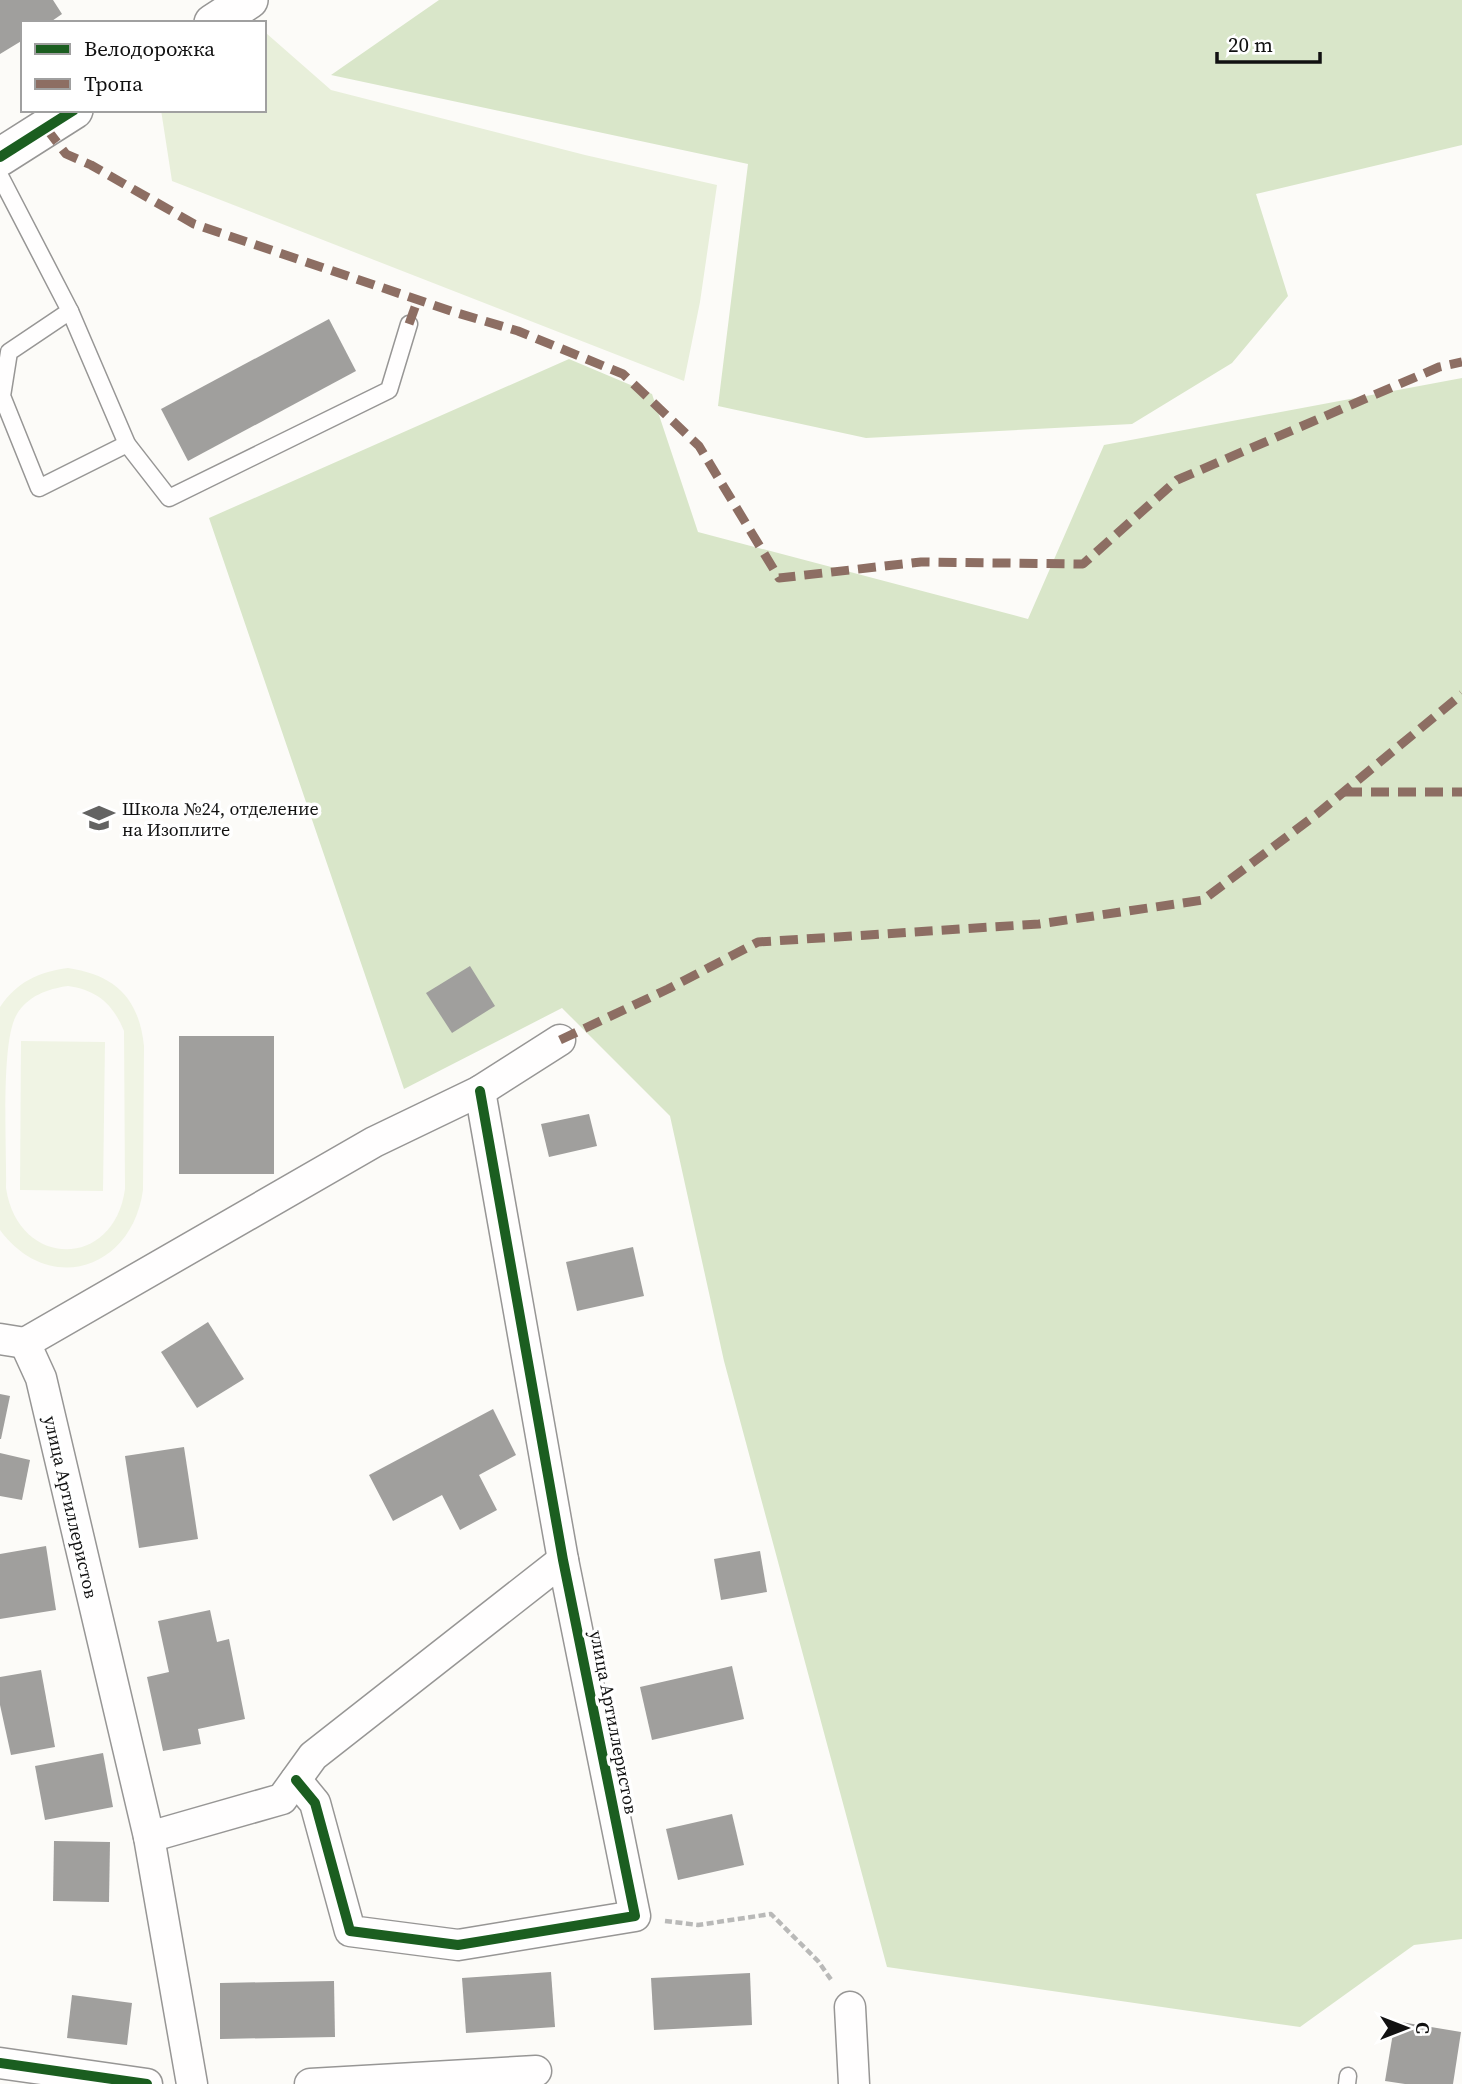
<svg xmlns="http://www.w3.org/2000/svg" width="1462" height="2084" viewBox="0 0 1462 2084" font-family="'Source Serif 4',serif">
<rect width="100%" height="100%" fill="#fcfbf8"/>
<polygon fill="#e8efda" points="266,33 331,90 585,155 717,185 700,302 684,381 172,181 161,110 264,110"/>
<g fill="#d9e6c9">
<polygon points="439,0 1462,0 1462,145 1256,194 1288,296 1232,363 1132,424 866,438 718,406 748,164 331,75"/>
<polygon points="569,359 652,394 698,532 1028,619 1104,445 1462,378 1462,1939 1414,1945 1300,2027 887,1967 724,1361 670,1116 562,1008 404,1089 209,518"/>
</g>
<g fill="#f0f4e4" fill-rule="evenodd">
<path d="M68,968c47,7 71,30 76,78l-1,144c-11,80 -94,106 -143,40v-223c17,-25 38,-35 68,-39zM68,986c29,4 45,18 56,45l1,158c-11,81 -107,80 -119,-1 1,-37 -6,-147 11,-174 11,-18 30,-25 51,-28z"/>
<polygon points="21,1041 105,1042 103,1191 20,1190"/>
</g>
<g fill="#a09f9d">
<polygon points="0,0 53,0 62,14 49,23 23,23 23,40 0,54"/>
<polygon points="329,319 356,371 188,461 161,409"/>
<polygon points="470,966 495,1006 452,1033 426,993"/>
<rect x="179" y="1036" width="95" height="138"/>
<polygon points="589,1114 597,1146 549,1157 541,1124"/>
<polygon points="633,1247 644,1296 577,1311 566,1262"/>
<polygon points="208,1322 244,1379 197,1408 161,1352"/>
<polygon points="0,1394 10,1396 1,1439 0,1439"/>
<polygon points="493,1409 516,1455 479,1475 497,1510 460,1530 442,1495 393,1521 369,1475"/>
<polygon points="184,1447 198,1539 139,1548 125,1456"/>
<polygon points="0,1453 30,1460 22,1500 0,1496"/>
<polygon points="46,1546 56,1610 0,1619 0,1554"/>
<polygon points="760,1551 767,1592 721,1600 714,1559"/>
<polygon points="210,1610 217,1642 229,1639 245,1719 198,1729 201,1744 163,1751 147,1677 169,1672 158,1621"/>
<polygon points="732,1666 744,1719 652,1740 640,1687"/>
<polygon points="41,1670 55,1747 11,1755 0,1705 0,1677"/>
<polygon points="103,1753 113,1807 45,1820 35,1766"/>
<polygon points="732,1814 744,1865 678,1880 666,1829"/>
<polygon points="54,1841 110,1842 109,1902 53,1901"/>
<polygon points="551,1972 555,2027 466,2033 462,1978"/>
<polygon points="750,1973 752,2025 654,2030 651,1978"/>
<polygon points="334,1981 335,2037 220,2039 220,1983"/>
<polygon points="72,1995 132,2003 127,2045 67,2038"/>
<polygon points="1395,2021 1461,2032 1453,2084 1405,2084 1385,2081"/>
</g>
<g fill="none" stroke-linecap="round" stroke-linejoin="round">
<defs>
<g id="service">
<polyline points="0,176 70,311 9,352 2,396 39,488 127,444"/>
<polyline points="70,311 127,444 169,498 389,390 409,324"/>
<polyline points="1347,2084 1348,2076"/>
</g>
<g id="minor">
<polyline points="0,1339 25,1343"/>
<polyline points="25,1343 41,1378 149,1837 192,2084"/>
<polyline points="25,1343 374,1142 480,1091 560,1040"/>
<polyline points="296,1780 315,1803 350,1931 458,1945 635,1916 563,1560 480,1091"/>
<polyline points="149,1837 282,1799 313,1756 563,1560"/>
<polyline points="850,2007 854,2084"/>
<polyline points="0,2063 147,2084"/>
<polyline points="310,2084 536,2071"/>
</g>
<g id="tertiary">
<polyline points="213,23 249,0"/>
<polyline points="0,157 74,110"/>
</g>
</defs>
<use href="#service" stroke="#979695" stroke-width="19"/>
<use href="#minor" stroke="#979695" stroke-width="33"/>
<use href="#tertiary" stroke="#979695" stroke-width="40"/>
<polyline stroke="#b9b9b8" stroke-width="4.5" stroke-dasharray="7 3.5" stroke-linecap="butt" points="665,1921 698,1925 771,1914 818,1961 832,1981"/>
<use href="#service" stroke="#fffefe" stroke-width="16"/>
<use href="#minor" stroke="#fffefe" stroke-width="30"/>
<use href="#tertiary" stroke="#fffefe" stroke-width="37"/>
<g stroke="#8d6e63" stroke-width="9" stroke-dasharray="18 9" stroke-linecap="butt">
<polyline points="46,128 66,154 91,165 194,224 454,312 518,331 623,374 699,446 779,578 921,562 1083,564 1177,480 1439,367 1462,362"/>
<polyline points="409,324 418,299"/>
<polyline points="1344,792 1462,792"/>
<polyline points="560,1040 668,989 758,942 1039,924 1203,900 1317,814 1462,694"/>
</g>
<defs>
<g id="cycleway">
<polyline points="0,157 74,110"/>
<polyline points="296,1780 315,1803 350,1931 458,1945 635,1916 563,1560 480,1091"/>
<polyline points="0,2063 147,2084"/>
</g>
</defs>
<use href="#cycleway" stroke="#fff" stroke-width="15"/>
<use href="#cycleway" stroke="#1b5e20" stroke-width="10"/>
</g>
<defs>
<symbol id="school-bare" viewBox="-9 -9 18 18"><path d="M0-5L7-2L0 1L-7-2ZM-4 1L0 2.5L4 1V4Q0 6-4 4Z" fill="#636362" stroke="#fff" stroke-width="2.5" paint-order="stroke"/></symbol>
</defs>
<g fill-rule="evenodd">
<use href="#school-bare" x="77" y="796" width="44" height="44"/>
</g>
<g text-anchor="middle" dominant-baseline="central" stroke-width="7" stroke-linejoin="round" paint-order="stroke">
<g font-size="18" fill="#111" stroke="#fff" text-anchor="start">
<text x="122" y="808">Школа №24, отделение<tspan x="122" dy="21">на Изоплите</tspan></text>
</g>
<g font-size="18" fill="#111" stroke="#fff">
<text transform="translate(71 1507) rotate(77)">улица Артиллеристов</text>
<text transform="translate(614 1722) rotate(79)">улица Артиллеристов</text>
</g>
</g>
<rect x="21" y="21" width="245" height="91" fill="#ffffff" stroke="#a0a0a0" stroke-width="2"/>
<rect x="35" y="44" width="35" height="10" fill="#1b5e20" stroke="#a0a0a0" stroke-width="2"/>
<text x="84" y="56" font-size="21" fill="#111111">Велодорожка</text>
<rect x="35" y="79" width="35" height="10" fill="#8d6e63" stroke="#a0a0a0" stroke-width="2"/>
<text x="84" y="91" font-size="21" fill="#111111">Тропа</text>
<g transform="translate(1406 2028) rotate(90)" stroke="#ffffff" stroke-width="5" paint-order="stroke">
<path d="M0-5L12 26L0 18L-12 26Z" fill="#111111"/>
<text y="-10" font-size="19" font-weight="bold" text-anchor="middle" fill="#111111">С</text>
</g>
<path d="M1217 52v10h103v-10" fill="none" stroke="#111111" stroke-width="3.5"/>
<text x="1228" y="52" font-size="21" fill="#111111" stroke="#ffffff" stroke-width="5" paint-order="stroke">20 m</text>
</svg>
